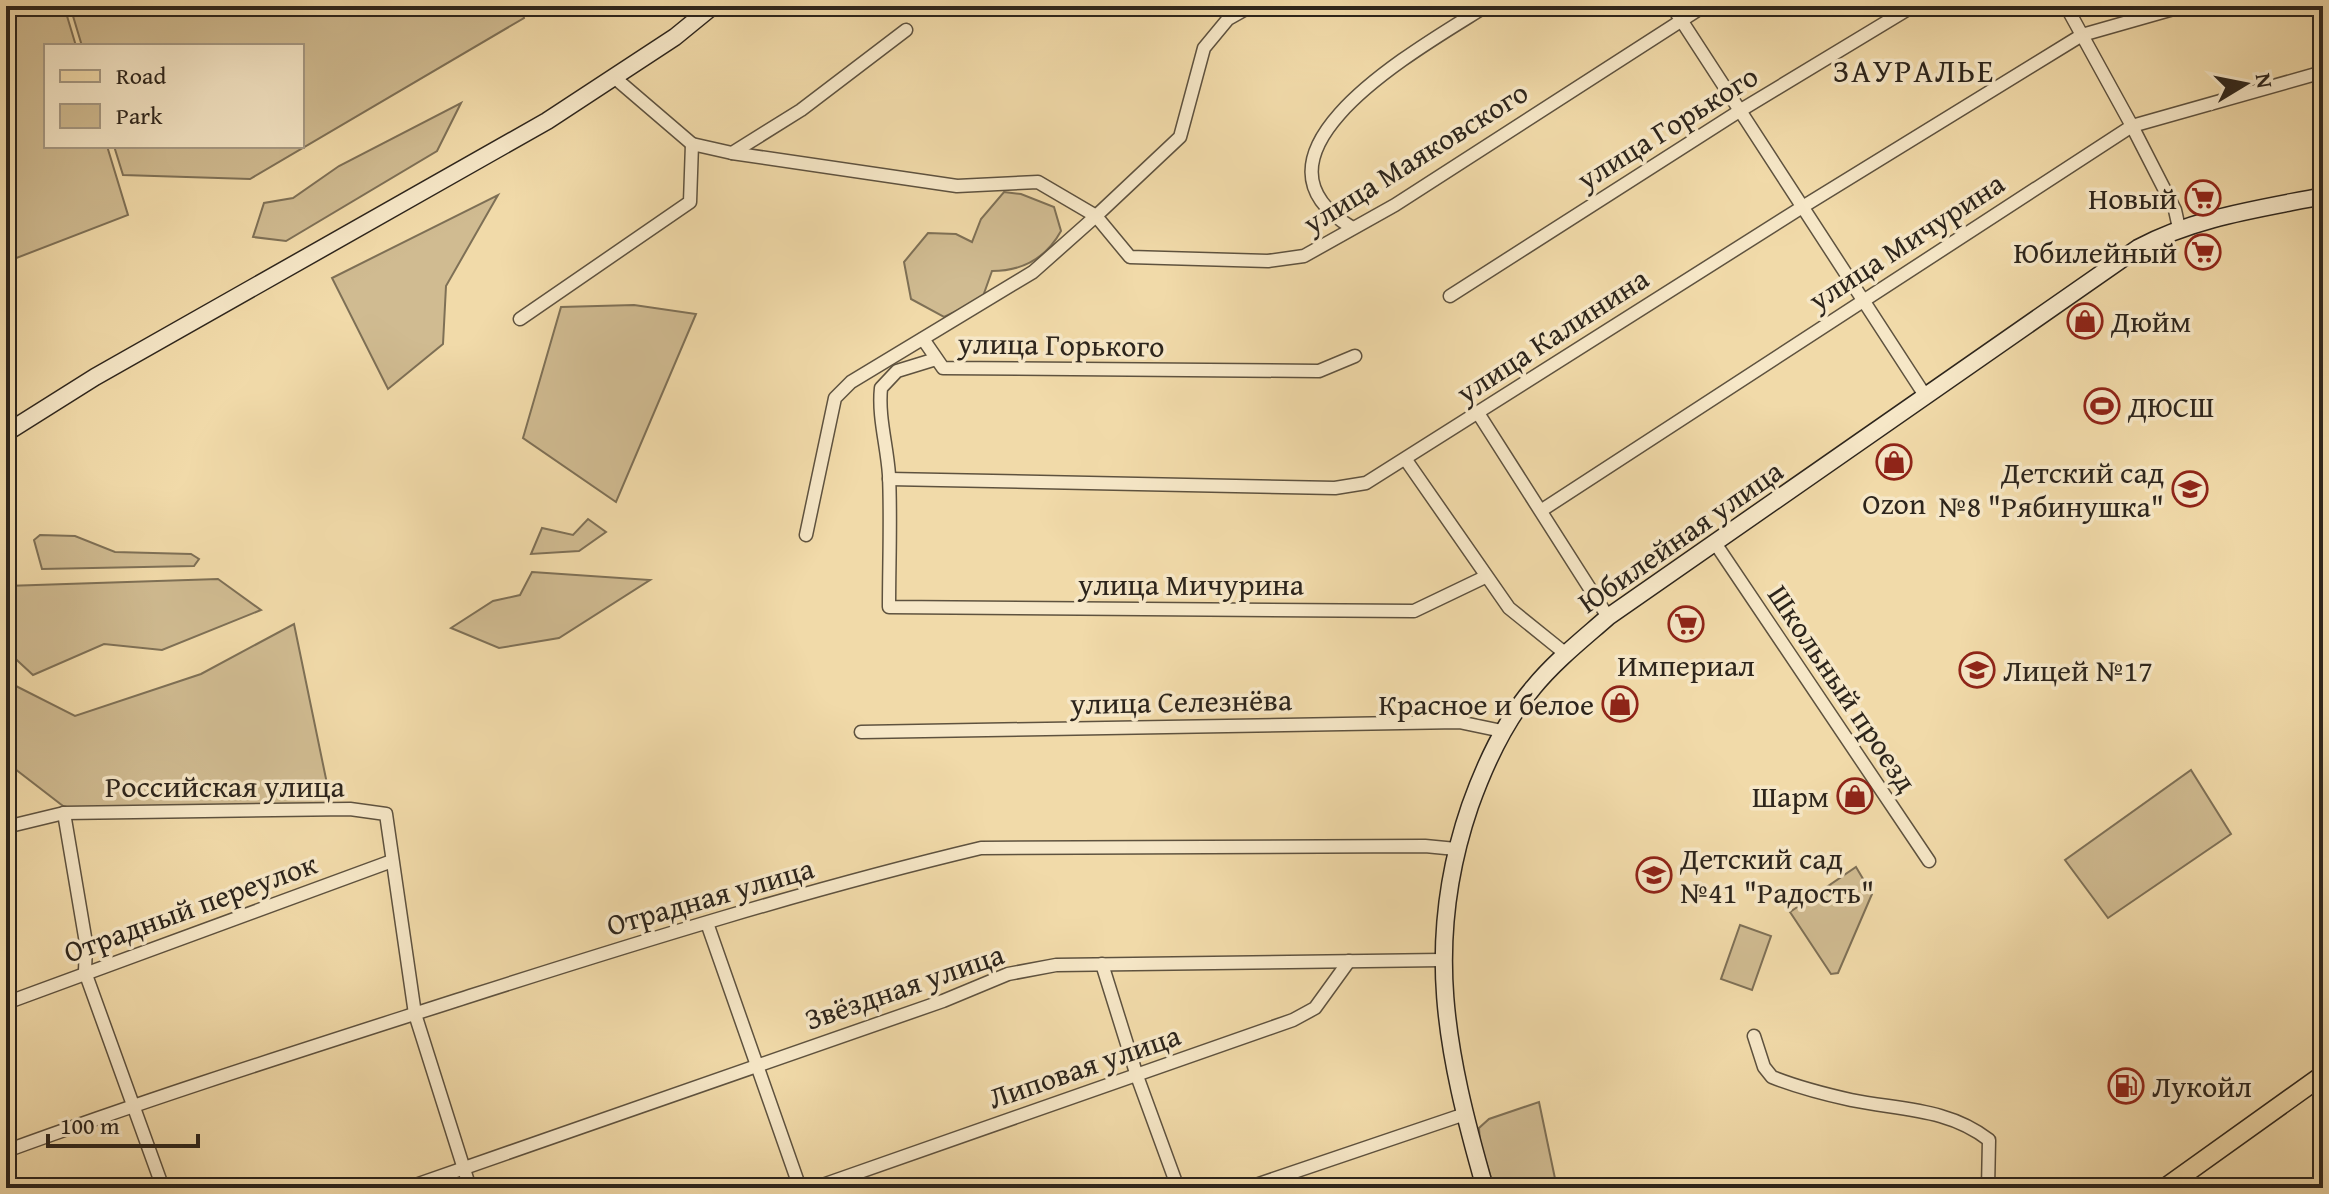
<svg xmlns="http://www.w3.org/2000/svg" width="2329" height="1194" viewBox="0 0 2329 1194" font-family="'Gentium Book Plus',serif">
<rect width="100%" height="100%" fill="#f1daa9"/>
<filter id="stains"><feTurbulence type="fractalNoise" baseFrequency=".0025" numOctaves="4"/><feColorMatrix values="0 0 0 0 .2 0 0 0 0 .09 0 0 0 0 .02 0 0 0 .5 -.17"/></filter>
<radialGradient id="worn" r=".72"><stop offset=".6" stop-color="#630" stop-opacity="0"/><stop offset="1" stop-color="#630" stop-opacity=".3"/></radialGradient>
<g fill="#d0bb91" stroke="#7e7056" stroke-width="2">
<polygon points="6,6 64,6 76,46 46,46 46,146 107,146 128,215 6,262"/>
<polygon points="70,6 521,6 524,18 250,179 123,175 114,146 302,146 302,46 82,46"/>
<polygon points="461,103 437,151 286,241 253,237 264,203 293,198 339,166"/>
<path d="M1004,192l17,2 33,13 7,24c-15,27 -38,40 -69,40l-10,28 -38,18 -33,-18 -7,-37 24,-29 28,1 16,8 9,-23z"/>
<polygon points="498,195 446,286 443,344 388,389 332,278"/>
<polygon points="634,305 696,314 616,502 523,438 561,307"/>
<polygon points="588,519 606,532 579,551 531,554 542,528 573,535"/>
<polygon points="40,535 75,536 115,552 191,554 199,559 194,566 42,569 34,540"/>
<polygon points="532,572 650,580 559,638 499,648 451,628 493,601 520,595"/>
<polygon points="218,579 261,610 162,650 104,644 33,675 6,650 6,586"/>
<polygon points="294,624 331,803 76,816 6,762 6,681 75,716 201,674"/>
<polygon points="2191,770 2231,834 2108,918 2065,860"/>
<polygon points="1856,867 1872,894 1838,973 1831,974 1790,912"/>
<polygon points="1740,925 1771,936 1752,990 1721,979"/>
<polygon points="1539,1102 1557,1188 1494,1188 1480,1142 1479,1128 1489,1119"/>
</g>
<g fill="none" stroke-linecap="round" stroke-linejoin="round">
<defs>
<g id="street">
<polyline points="1672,6 1926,397"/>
<polyline points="2066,6 2132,126 2175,210 2179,228"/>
<polyline points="615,78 692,144"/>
<polyline points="732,153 957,186 1038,182 1096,216 1130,257 1268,261 1304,256 1395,205 1704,6"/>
<path d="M1351,227c-123,-75 76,-183 135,-221"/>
<polyline points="1450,296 1741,110 1913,6"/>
<polyline points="520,319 690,202 692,144 732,153 801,110 906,30"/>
<polyline points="923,339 943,368 1319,371 1355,356"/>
<path d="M936,359l-39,12 -16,17c-3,29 6,57 8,87 2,44 0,88 0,132l525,4 71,-34"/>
<polyline points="1478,413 1608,617"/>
<polyline points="1406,460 1509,608 1566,654"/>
<polyline points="889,479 1335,488 1366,483 1804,206 2082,35 2184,6"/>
<polyline points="1542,510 2132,126 2323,72"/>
<polyline points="806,535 835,398 851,382 1033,272 1096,216 1180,137 1204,48 1228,19 1251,6"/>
<polyline points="1715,543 1929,861"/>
<polyline points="861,732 1459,722 1502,731"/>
<polyline points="64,813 86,943 85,972 163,1188"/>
<polyline points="6,827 64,813 350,809 386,814 415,1014 470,1188"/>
<polyline points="707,923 800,1188"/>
<polyline points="1102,964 1137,1076 1178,1188"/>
<polyline points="6,1003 392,861"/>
<path d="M1754,1036l10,31 8,10c25,10 52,17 79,23 49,10 97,8 138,40l-1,48"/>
<path d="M6,1151c153,-56 309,-105 464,-155 169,-54 339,-107 511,-148l444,-2 31,3"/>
<polyline points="407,1188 943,1001 1008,974 1056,965 1442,960"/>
<polyline points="814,1188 1293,1020 1315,1008 1349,961"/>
<polyline points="1247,1188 1465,1114"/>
</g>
<g id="secondary">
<polyline points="6,433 95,377 547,121 675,37 713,6"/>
<path d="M1485,1188c-39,-136 -62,-245 -15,-382 15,-42 34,-84 63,-118 22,-27 50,-49 75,-71l530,-369c58,-31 121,-39 185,-52"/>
</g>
<polyline id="primary" points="2165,1188 2323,1075"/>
</defs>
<use href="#street" stroke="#5e523f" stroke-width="15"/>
<use href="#secondary" stroke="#2d251c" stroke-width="19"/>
<use href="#primary" stroke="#2d251c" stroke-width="21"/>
<use href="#street" stroke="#f6e7c7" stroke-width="12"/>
<use href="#secondary" stroke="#f6e7c7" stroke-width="16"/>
<use href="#primary" stroke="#f1daa9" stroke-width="18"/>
</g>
<defs>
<symbol id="supermarket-ring" viewBox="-11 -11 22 22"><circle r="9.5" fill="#f6e7c7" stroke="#8f2418" stroke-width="1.5"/><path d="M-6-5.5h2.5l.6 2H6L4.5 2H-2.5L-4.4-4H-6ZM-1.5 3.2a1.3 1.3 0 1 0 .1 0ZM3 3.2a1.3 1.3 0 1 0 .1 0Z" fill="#8f2418"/></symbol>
<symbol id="shop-ring" viewBox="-11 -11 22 22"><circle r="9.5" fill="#f6e7c7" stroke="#8f2418" stroke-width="1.5"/><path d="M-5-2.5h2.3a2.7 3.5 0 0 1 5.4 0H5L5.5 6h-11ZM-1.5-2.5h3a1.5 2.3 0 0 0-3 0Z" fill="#8f2418"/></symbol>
<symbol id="stadium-ring" viewBox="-11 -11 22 22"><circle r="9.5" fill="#f6e7c7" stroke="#8f2418" stroke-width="1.5"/><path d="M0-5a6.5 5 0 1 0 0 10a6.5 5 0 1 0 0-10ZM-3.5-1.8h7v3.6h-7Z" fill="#8f2418"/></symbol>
<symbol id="school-ring" viewBox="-11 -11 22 22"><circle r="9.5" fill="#f6e7c7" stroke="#8f2418" stroke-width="1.5"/><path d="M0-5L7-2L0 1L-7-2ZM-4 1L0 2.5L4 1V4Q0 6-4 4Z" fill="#8f2418"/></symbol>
<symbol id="fuel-ring" viewBox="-11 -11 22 22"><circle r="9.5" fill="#f6e7c7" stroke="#8f2418" stroke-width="1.5"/><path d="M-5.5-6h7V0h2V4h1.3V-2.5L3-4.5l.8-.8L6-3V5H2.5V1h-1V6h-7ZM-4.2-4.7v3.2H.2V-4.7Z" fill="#8f2418"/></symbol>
</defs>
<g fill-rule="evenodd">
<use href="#supermarket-ring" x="2183" y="178" width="40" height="40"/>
<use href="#supermarket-ring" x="2183" y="232" width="40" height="40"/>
<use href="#shop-ring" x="2065" y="301" width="40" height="40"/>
<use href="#stadium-ring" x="2082" y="386" width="40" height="40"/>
<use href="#shop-ring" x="1874" y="442" width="40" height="40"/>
<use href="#school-ring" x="2170" y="469" width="40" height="40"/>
<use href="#supermarket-ring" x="1666" y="604" width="40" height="40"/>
<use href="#school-ring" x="1957" y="650" width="40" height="40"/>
<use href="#shop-ring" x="1600" y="684" width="40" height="40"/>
<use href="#shop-ring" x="1835" y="776" width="40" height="40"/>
<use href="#school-ring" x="1634" y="855" width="40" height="40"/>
<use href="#fuel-ring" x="2106" y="1066" width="40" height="40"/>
</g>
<g text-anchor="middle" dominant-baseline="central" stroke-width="7" stroke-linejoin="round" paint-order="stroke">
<g font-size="30" fill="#2d251c" stroke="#f6e7c7">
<text transform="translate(1667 127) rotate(-32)">улица Горького</text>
<text transform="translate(1415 157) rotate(-32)">улица Маяковского</text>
<text transform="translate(1906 241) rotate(-33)">улица Мичурина</text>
<text transform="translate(1552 335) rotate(-33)">улица Калинина</text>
<text transform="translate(1061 344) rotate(1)">улица Горького</text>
<text transform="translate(1680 536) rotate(-35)">Юбилейная улица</text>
<text x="1191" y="584">улица Мичурина</text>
<text transform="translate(1843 688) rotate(56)">Школьный проезд</text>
<text transform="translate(1181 701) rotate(-1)">улица Селезнёва</text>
<text x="225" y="786">Российская улица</text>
<text transform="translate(710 896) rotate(-16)">Отрадная улица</text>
<text transform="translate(190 907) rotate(-20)">Отрадный переулок</text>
<text transform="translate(904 986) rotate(-19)">Звёздная улица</text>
<text transform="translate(1084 1066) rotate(-19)">Липовая улица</text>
</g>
<g font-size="30" fill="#2d251c" stroke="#f6e7c7" text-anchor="end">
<text x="2177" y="198">Новый</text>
<text x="2177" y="252">Юбилейный</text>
<text x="2111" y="321" text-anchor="start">Дюйм</text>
<text x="2128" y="406" text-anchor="start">ДЮСШ</text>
<text x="2164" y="472">Детский сад<tspan x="2164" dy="34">№8 "Рябинушка"</tspan></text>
<text x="1894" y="503" text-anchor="middle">Ozon</text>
<text x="1686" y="665" text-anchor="middle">Империал</text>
<text x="2003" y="670" text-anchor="start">Лицей №17</text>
<text x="1594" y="704">Красное и белое</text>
<text x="1829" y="796">Шарм</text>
<text x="1680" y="858" text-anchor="start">Детский сад<tspan x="1680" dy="34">№41 "Радость"</tspan></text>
<text x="2152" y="1086" text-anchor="start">Лукойл</text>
</g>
<g font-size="32" letter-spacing="2" fill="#2d251c" stroke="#f6e7c7">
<text x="1914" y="70">ЗАУРАЛЬЕ</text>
</g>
</g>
<rect width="2329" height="1194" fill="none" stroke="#f1daa9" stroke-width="32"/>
<rect x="8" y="8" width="2313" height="1178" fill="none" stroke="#2d251c" stroke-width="4"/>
<rect x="16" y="16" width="2297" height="1162" fill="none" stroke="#2d251c" stroke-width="2"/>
<rect x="44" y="44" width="260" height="104" fill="#f6e7c7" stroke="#a69983" stroke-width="2"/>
<rect x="60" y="70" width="40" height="12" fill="#f1daa9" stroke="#a69983" stroke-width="2"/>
<text x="116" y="84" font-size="24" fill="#2d251c">Road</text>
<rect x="60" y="104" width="40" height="24" fill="#d0bb91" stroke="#a69983" stroke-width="2"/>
<text x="116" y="124" font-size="24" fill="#2d251c">Park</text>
<g transform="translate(2245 84) rotate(80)" stroke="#f6e7c7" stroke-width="6" paint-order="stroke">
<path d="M0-6L14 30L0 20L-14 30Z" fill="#2d251c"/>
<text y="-12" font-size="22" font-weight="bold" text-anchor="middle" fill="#2d251c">N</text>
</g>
<path d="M48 1134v12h150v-12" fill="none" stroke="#2d251c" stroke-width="4"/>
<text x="60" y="1134" font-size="24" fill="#2d251c" stroke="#f6e7c7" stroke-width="6" paint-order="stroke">100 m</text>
<rect width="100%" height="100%" filter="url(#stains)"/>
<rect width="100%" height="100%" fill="url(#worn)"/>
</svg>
